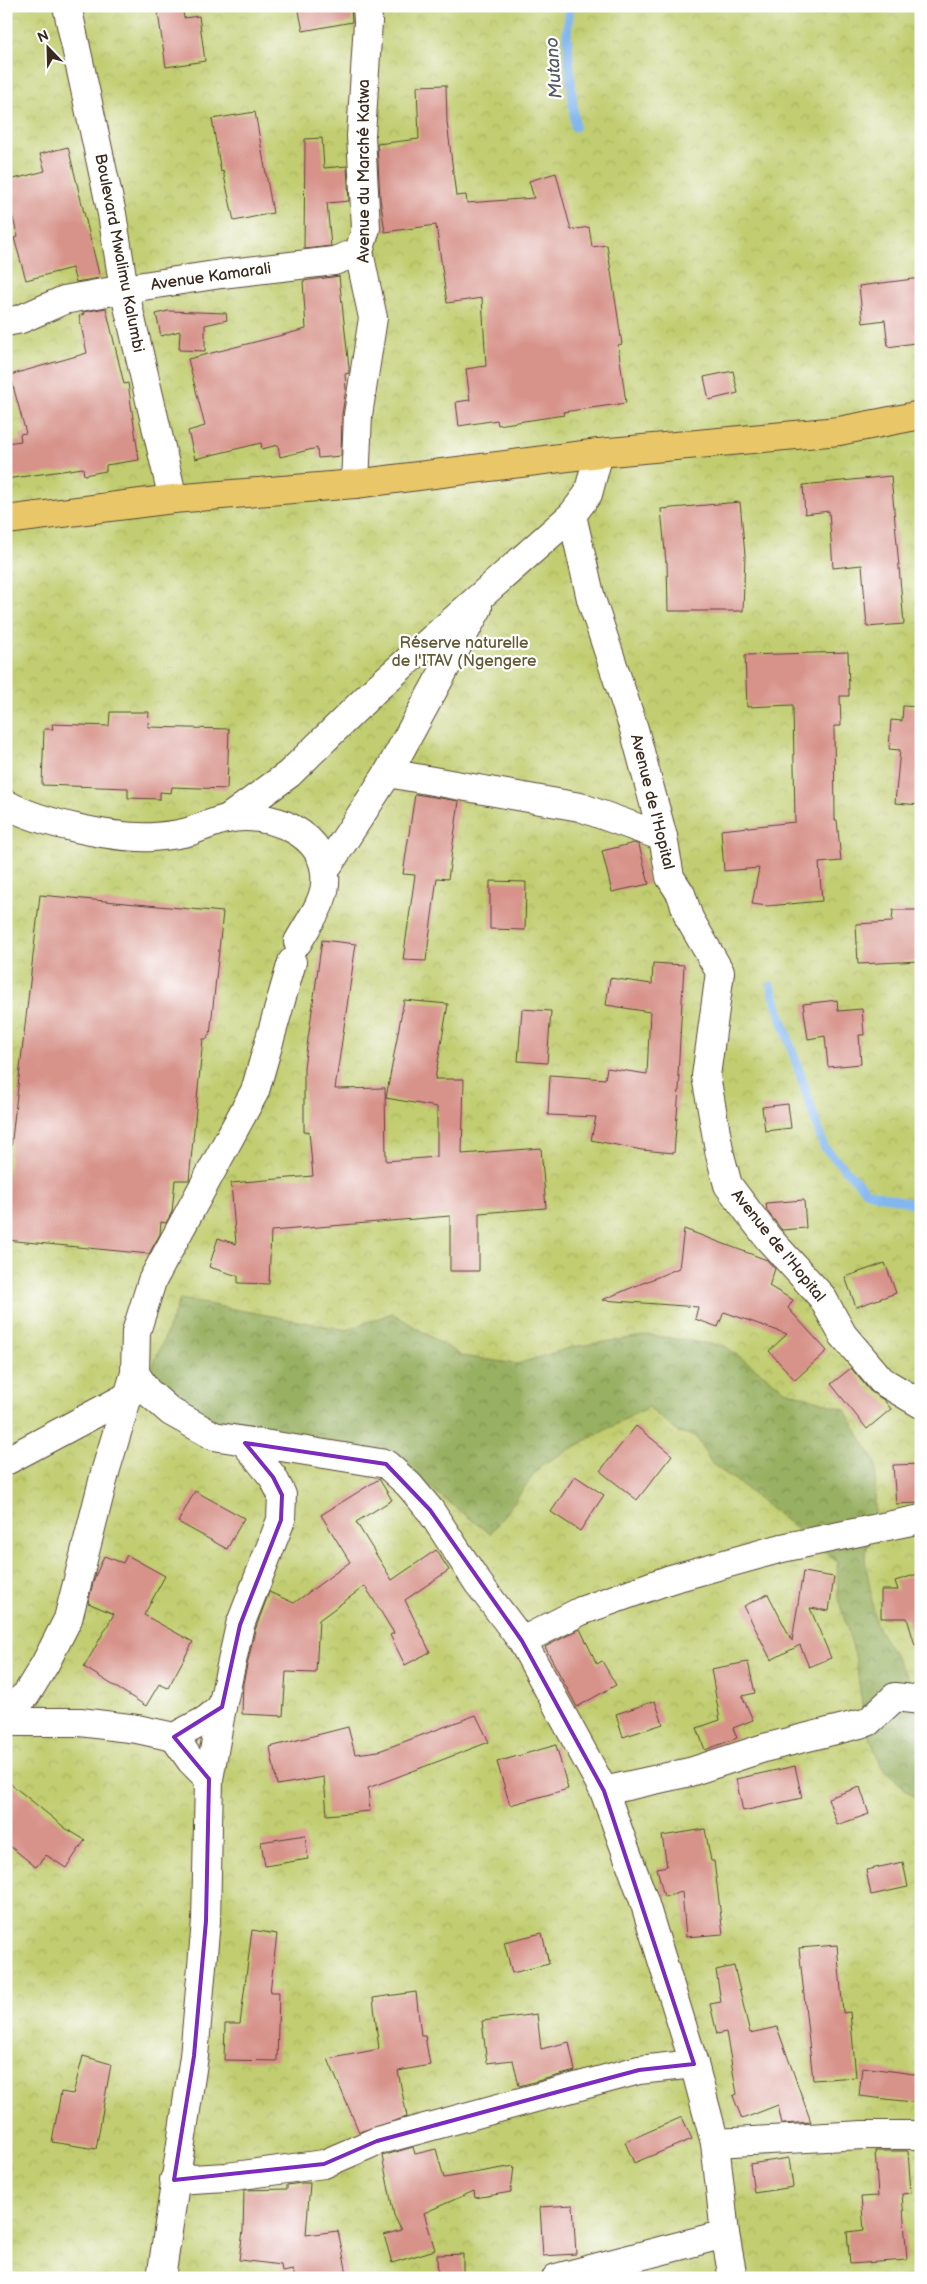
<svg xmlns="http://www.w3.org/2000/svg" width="927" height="2284" viewBox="0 0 927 2284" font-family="'Balsamiq Sans',sans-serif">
<defs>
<pattern id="forest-crowns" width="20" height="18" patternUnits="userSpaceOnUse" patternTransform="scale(1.25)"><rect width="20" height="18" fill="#98b062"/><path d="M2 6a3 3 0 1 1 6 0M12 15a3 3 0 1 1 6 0" fill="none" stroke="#7d8f50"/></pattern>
<pattern id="park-crowns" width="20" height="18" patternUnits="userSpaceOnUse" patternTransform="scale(1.25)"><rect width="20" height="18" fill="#c1cd6f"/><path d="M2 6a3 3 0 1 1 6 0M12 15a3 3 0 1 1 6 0" fill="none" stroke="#a7b060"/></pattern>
</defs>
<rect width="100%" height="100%" fill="#fff"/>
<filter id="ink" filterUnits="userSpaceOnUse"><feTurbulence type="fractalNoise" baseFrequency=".02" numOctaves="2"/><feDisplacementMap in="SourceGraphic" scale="10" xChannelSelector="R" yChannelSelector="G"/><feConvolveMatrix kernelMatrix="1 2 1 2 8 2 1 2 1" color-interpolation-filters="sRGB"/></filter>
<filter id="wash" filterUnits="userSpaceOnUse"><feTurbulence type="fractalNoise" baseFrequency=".0096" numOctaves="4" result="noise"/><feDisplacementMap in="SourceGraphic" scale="20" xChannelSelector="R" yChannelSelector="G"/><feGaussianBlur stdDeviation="1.12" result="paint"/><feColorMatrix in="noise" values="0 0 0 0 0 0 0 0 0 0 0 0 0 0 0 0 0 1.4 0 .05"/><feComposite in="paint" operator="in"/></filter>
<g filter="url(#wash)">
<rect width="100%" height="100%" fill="#f3dcbe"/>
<polygon fill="url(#forest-crowns)" stroke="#6a6d40" points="180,1299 347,1330 392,1313 462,1356 517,1364 572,1347 649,1335 725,1346 785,1390 844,1409 876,1463 875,1512 865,1558 921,1699 921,1804 881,1766 865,1725 855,1656 838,1598 837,1562 735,1480 712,1464 696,1436 678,1432 648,1407 541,1465 490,1534 437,1493 409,1467 213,1430 171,1403 150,1373"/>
<polygon fill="url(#park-crowns)" stroke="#7e7c46" points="6,6 921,6 921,1699 876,1625 865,1558 875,1512 876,1463 844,1409 785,1390 725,1346 649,1335 572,1347 517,1364 462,1356 392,1313 347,1330 180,1299 150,1373 154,1385 213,1430 409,1467 437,1493 490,1534 541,1465 648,1407 678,1432 696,1436 712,1464 735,1480 837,1562 838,1598 855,1655 865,1725 881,1766 921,1804 921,2278 6,2278"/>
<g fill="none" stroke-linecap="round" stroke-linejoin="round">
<g stroke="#81b6ef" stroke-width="9">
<polyline points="570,6 567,34 575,127"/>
<polyline points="771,986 824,1147 867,1192 921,1206"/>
</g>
</g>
<g id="blocks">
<g fill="#d7938a">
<polygon points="157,6 182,6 184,18 199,16 205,61 166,67"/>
<polygon points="298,6 351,6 352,22 303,31"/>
<polygon points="446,85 447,122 456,196 466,195 467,203 534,198 529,181 556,173 571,230 589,227 592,247 607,245 622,344 618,345 626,403 563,412 564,415 498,425 497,420 459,426 456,402 470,400 466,369 486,366 482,298 447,303 436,225 385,232 380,198 377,144 419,139 417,86"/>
<polygon points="255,112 273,213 234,221 223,171 221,172 212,119"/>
<polygon points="322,138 324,168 347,166 349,201 327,203 331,246 304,249 305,139"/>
<polygon points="68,147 100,278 76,282 72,268 26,280 14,238 18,237 6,193 6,181 45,171 40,154"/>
<polygon points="339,276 349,368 349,373 345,374 346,389 342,414 341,456 318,458 317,448 280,457 278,445 262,449 261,443 195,459 188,431 205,426 188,359 306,329 303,281"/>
<polygon points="921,278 921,342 888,347 885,320 863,323 859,286"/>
<polygon points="106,308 124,384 128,383 139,460 106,465 106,471 84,475 83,468 6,479 6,443 21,441 20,434 26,433 10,375 87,353 79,316 84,314 83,312"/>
<polygon points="168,311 226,313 227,320 205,325 205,351 179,350 180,331 161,336 156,314"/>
<polygon points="733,371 738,393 709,400 704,377"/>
<polygon points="891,476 904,624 867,627 862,565 833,568 829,511 805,514 803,485"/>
<polygon points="740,502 745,555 743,611 668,611 667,562 666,562 661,509"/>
<polygon points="848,652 849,696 840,696 841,726 834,726 835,820 837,820 841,861 819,863 822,901 767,906 752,904 759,868 724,871 721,830 795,822 793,705 747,707 745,655"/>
<polygon points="903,706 921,707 921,805 895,803 900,750 889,749 891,720 902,721"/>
<polygon points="110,712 149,712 148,727 229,729 227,789 172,787 171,793 160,792 160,799 128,798 128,788 42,785 44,729 53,729 52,724 109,726"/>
<polygon points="415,794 459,801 448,879 437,878 426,961 403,960 415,875 403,874"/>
<polygon points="634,843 639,845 649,884 612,892 602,851"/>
<polygon points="490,881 526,882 525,930 490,929"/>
<polygon points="40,895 223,912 210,1035 208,1035 207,1039 203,1039 189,1180 175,1180 172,1212 166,1223 161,1222 160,1234 149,1254 6,1240 6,1191"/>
<polygon points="893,910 921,910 921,961 858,964 856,924 892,922"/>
<polygon points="322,940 356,944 335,1089 385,1088 386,1161 437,1157 437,1107 386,1098 404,1000 448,1004 435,1079 464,1079 462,1154 541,1148 546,1208 479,1213 479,1271 450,1271 450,1216 271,1231 269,1284 238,1283 238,1276 209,1267 218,1238 236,1244 231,1183 313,1176 309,1131 304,1132 304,1067"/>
<polygon points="653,963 684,965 678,1076 680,1076 674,1153 642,1150 591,1140 596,1117 548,1115 550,1075 605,1079 607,1068 647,1074 650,1012 606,1005 610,978 652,984"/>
<polygon points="837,1000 838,1011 862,1009 864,1035 859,1035 861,1064 828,1067 825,1036 808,1039 803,1004"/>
<polygon points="522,1009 551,1011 547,1063 518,1061"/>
<polygon points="788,1104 791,1128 765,1131 762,1107"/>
<polygon points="804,1200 806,1228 782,1230 767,1211 766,1203"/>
<polygon points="684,1229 767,1260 775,1269 769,1286 793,1300 788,1308 827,1351 795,1380 769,1351 787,1334 724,1312 718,1327 695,1319 698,1307 602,1300 679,1268"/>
<polygon points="885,1263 896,1293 856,1307 845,1277"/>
<polygon points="851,1368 870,1391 884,1400 891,1409 867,1429 831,1384"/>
<polygon points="636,1426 672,1455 637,1500 600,1471"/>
<polygon points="921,1464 921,1503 896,1504 893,1465"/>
<polygon points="575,1476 604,1495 580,1531 551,1512"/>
<polygon points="379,1479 392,1500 356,1522 392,1580 436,1550 449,1570 405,1600 430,1652 405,1665 390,1635 394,1633 365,1586 319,1620 316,1673 286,1672 283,1716 242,1714 243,1683 255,1630 269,1592 294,1603 350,1562 321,1515"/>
<polygon points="195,1491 244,1518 227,1549 178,1522"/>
<polygon points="127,1555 165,1576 144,1615 193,1642 168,1688 159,1684 146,1706 84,1667 114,1614 88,1603 94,1579 104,1556 123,1563"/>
<polygon points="803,1572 834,1577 829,1611 810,1608 831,1658 809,1667 800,1645 771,1660 744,1606 768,1594 792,1641"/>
<polygon points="921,1573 921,1644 915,1645 907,1618 881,1618 881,1590 898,1590 895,1581"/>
<polygon points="580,1629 597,1664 602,1661 616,1685 577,1707 545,1647"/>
<polygon points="748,1662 755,1693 742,1696 753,1720 733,1728 737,1738 705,1750 697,1728 720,1720 711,1669"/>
<polygon points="655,1701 663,1724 623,1737 616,1714"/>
<polygon points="476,1715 489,1742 368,1788 370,1811 327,1815 324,1777 277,1785 270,1747 348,1727 355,1754 379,1751"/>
<polygon points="556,1745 568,1789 510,1805 497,1762"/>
<polygon points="795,1766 802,1798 743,1811 736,1779"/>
<polygon points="6,1780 65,1828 85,1840 66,1868 46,1855 36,1867 6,1843"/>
<polygon points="860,1787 869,1814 837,1825 828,1798"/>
<polygon points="705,1829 711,1861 714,1861 723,1934 686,1937 682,1892 664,1897 657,1868 667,1866 662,1836"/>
<polygon points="305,1835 308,1859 265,1866 261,1842"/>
<polygon points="903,1862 908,1887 871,1895 866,1870"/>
<polygon points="252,1930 277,1934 270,1992 279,1992 277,2061 224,2060 225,2024 240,2024"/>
<polygon points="542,1933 549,1964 512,1973 504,1942"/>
<polygon points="837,1945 843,2013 850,2012 856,2077 813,2080 799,1948"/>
<polygon points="734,1966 750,2033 777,2027 811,2122 782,2124 778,2105 742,2119 733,2096 737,2094 726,2032 717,2034 710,2004 721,2002 716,1970"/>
<polygon points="416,1992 421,2036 425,2036 430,2065 398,2071 407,2117 359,2132 328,2059 379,2049 373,1998"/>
<polygon points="537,2014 541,2049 569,2042 575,2071 519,2086 513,2060 487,2063 482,2021"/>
<polygon points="83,2056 111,2064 96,2149 52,2142 61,2092 73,2094"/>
<polygon points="862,2067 921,2075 921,2103 859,2096"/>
<polygon points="682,2117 692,2139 634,2163 625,2142"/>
<polygon points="413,2147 415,2154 436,2149 444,2178 514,2166 511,2192 475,2198 474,2191 424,2213 435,2250 392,2263 384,2235 401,2230 394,2215 382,2156"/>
<polygon points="875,2151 908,2151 911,2193 902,2194 907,2260 850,2264 847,2232 864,2230 861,2197 878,2196"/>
<polygon points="789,2158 793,2187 754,2193 750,2164"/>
<polygon points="302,2183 310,2183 306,2235 338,2231 348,2278 295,2278 293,2270 282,2272 281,2265 239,2260 243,2231 244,2190 287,2189 287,2185"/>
<polygon points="573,2205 576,2254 543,2256 540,2207"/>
<polygon points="463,2254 463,2278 438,2278 437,2255"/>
</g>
</g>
</g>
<g filter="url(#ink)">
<use href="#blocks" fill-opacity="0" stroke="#574536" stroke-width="1"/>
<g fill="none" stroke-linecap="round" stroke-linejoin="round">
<defs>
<g id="minor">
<polyline points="67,6 112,214 124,289 173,499"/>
<polyline points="6,322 21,319 64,300 124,289 221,274 334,261 359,252"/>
<polyline points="355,484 358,415 373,318 359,252 366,228 361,136 368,22 367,6"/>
<polyline points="572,515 591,599 634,729 663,837 670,877 681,894 689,918 720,972 706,1076 720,1155 728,1185 768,1238 822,1297 843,1335 882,1381 921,1404"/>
<polyline points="388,773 580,807 663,837"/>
<path d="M6,804c33,19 109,35 147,33 12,-1 26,-2 38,-6 11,-4 23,-9 35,-12 42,-9 104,14 99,65 -1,19 -18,41 -27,58"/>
<polyline points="227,819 289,774 377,688 572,515 588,494 599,453"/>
<polyline points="325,870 388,773 478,608"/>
<polyline points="135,1373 147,1391 171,1412 214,1436 386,1464 409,1485 430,1510 478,1583 522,1641 604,1791 643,1898 694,2064 715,2143 725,2234 733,2278"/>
<polyline points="6,1461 128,1396"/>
<polyline points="522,1641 581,1611 671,1579 782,1548 921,1519"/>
<polyline points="6,1711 26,1695 45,1664 68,1619 106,1469 135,1373 136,1332 152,1281 255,1091 292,962"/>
<polyline points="6,1722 80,1722 137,1729 174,1737 206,1720 222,1707"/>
<polyline points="174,1737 191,1761 209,1779"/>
<polyline points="604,1791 690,1772 764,1748 868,1722 895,1697 921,1700"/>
<polyline points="715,2143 863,2135 921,2135"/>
<polyline points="174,2180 227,2177 324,2164 377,2141 561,2091 639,2070 694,2064"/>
<polyline points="161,2278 194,2056 206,1921 209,1779 222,1707 240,1625 281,1520 282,1495 273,1477 245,1443"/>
<polyline points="556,2278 725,2234"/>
</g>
<polyline id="major" points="6,520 173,499 355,484 599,453 839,431 921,415"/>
</defs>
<use href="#minor" stroke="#574536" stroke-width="30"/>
<use href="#major" stroke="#574536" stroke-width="30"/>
<use href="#minor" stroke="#fff" stroke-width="28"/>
<use href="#major" stroke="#e9c769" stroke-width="28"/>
</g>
</g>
<path fill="none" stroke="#7b2cbf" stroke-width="4" stroke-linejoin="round" d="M245,1443l141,21 44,46 92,131 82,150 90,273 -55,6 -78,21 -184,50 -53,23 -150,16 20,-124 12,-135 3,-142 -35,-42 48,-30 18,-82 41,-105 1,-25 -9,-18z"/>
<g text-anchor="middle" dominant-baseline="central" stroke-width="4.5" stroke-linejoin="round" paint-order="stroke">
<g font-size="16" fill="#3b2a1e" stroke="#fff">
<text transform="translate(364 171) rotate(-90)">Avenue du Marché Katwa</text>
<text transform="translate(119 253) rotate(79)">Boulevard Mwalimu Kalumbi</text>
<text transform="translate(211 277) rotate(-8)">Avenue Kamarali</text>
<text transform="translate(652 802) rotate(76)">Avenue de l'Hopital</text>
<text transform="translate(778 1246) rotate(51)">Avenue de l'Hopital</text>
</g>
<g font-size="16" fill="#635b36" stroke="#fff">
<text x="464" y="643">Réserve naturelle<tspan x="464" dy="18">de l'ITAV (Ngengere</tspan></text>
</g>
<g font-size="18" font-style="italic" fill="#545b67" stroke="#fff">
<text transform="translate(554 68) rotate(-94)">Mutano</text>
</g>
</g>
<rect width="927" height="2284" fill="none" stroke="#fff" stroke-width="25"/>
<g transform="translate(48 48) rotate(337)" stroke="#ffffff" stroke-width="4" paint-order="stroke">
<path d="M0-4L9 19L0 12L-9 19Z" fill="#3b2a1e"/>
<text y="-8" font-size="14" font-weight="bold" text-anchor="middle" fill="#3b2a1e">N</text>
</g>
</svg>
